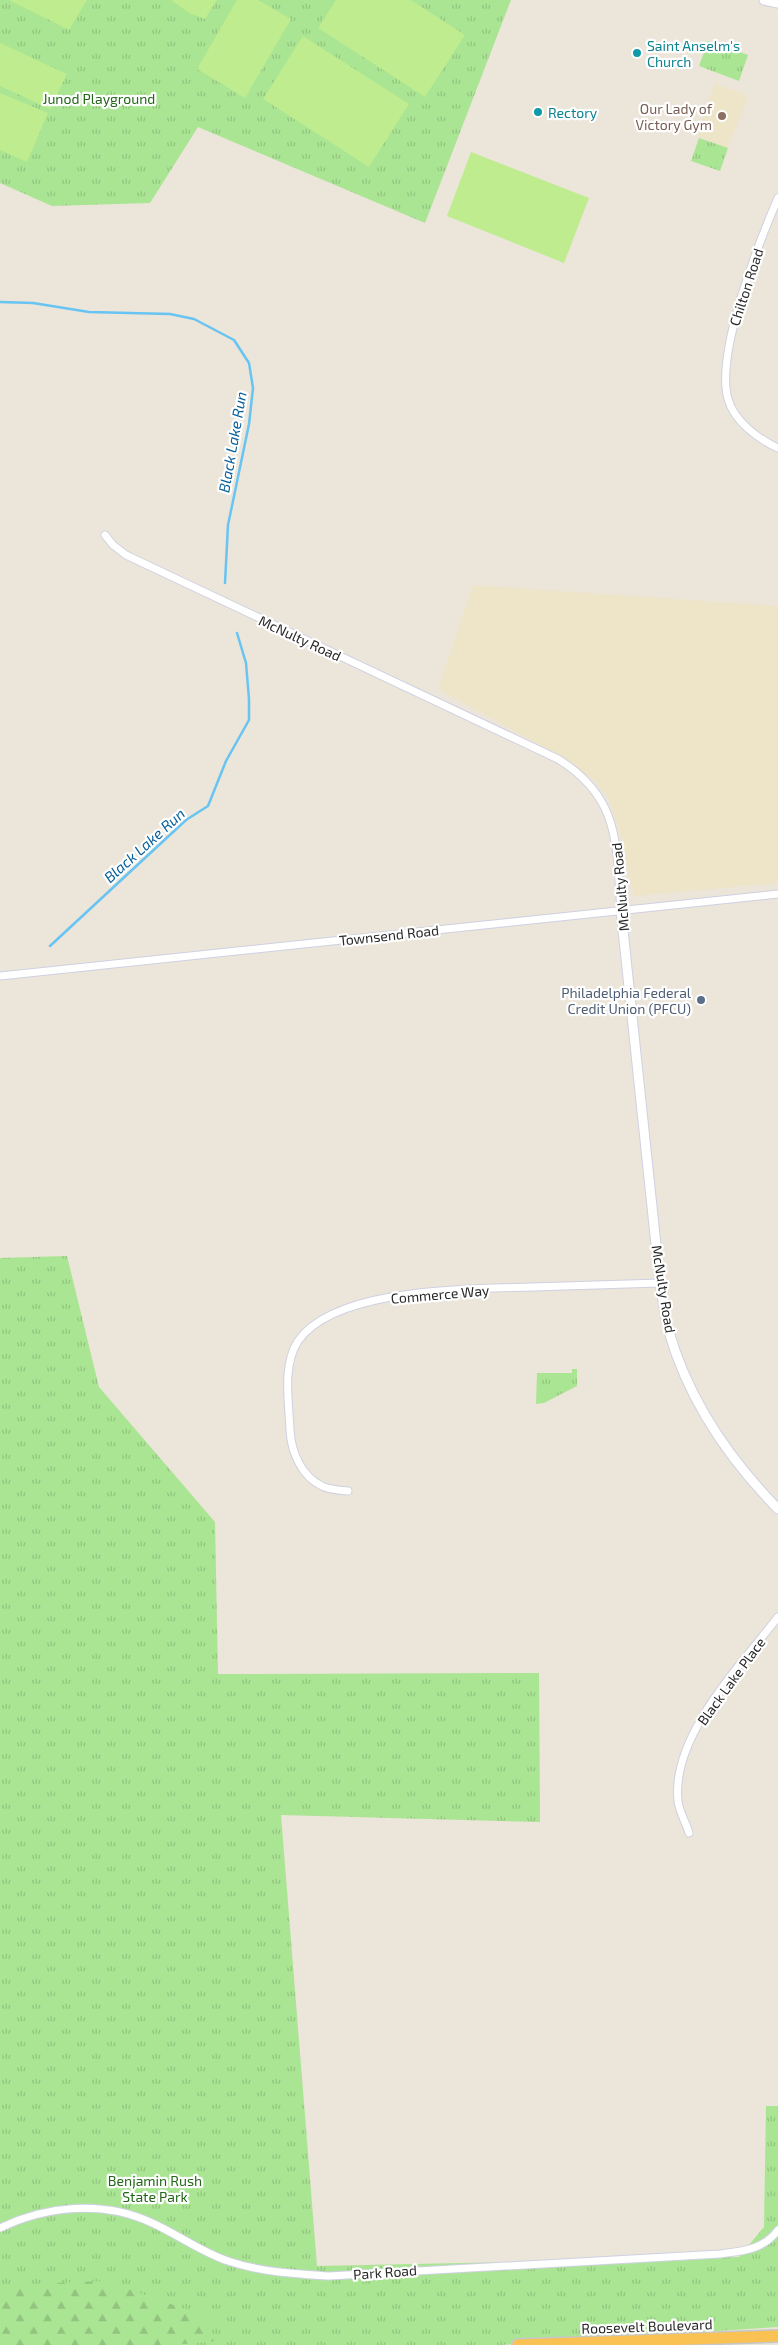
<svg xmlns="http://www.w3.org/2000/svg" width="778" height="2345" viewBox="0 0 778 2345" font-family="'Exo 2',sans-serif">
<defs>
<pattern id="grass-tufts" width="24" height="20" patternUnits="userSpaceOnUse" patternTransform="scale(1.25)"><rect width="24" height="20" fill="#aae593"/><path d="M3 7l-1-3M5 7V3M7 7l1-3M15 17l-1-3M17 17v-4M19 17l1-3" fill="none" stroke="#92c47f"/></pattern>
<pattern id="forest-firs" width="22" height="20" patternUnits="userSpaceOnUse" patternTransform="scale(1.25)"><rect width="22" height="20" fill="#aae593"/><path d="M5 1l3.5 6h-7zM16 11l3.5 6h-7z" fill="#92c47f"/></pattern>
</defs>
<rect width="100%" height="100%" fill="#ece5d9"/>
<g fill="#eee4c8">
<polygon points="715,83 748,96 728,148 696,136"/>
<polygon points="473,585 778,606 778,883 634,896 620,832 607,796 594,780 562,757 438,689"/>
</g>
<g fill="url(#grass-tufts)">
<polygon points="0,0 511,0 425,223 198,127 150,203 52,206 0,183"/>
<polygon points="708,41 748,55 739,81 699,66"/>
<polygon points="699,138 728,148 720,171 691,161"/>
<polygon points="67,1256 99,1387 215,1522 218,1674 539,1673 540,1822 281,1815 317,2266 739,2257 764,2227 766,2106 778,2106 778,2327 501,2345 0,2345 0,1258"/>
<polygon points="572,1369 577,1369 577,1386 544,1403 536,1404 537,1373 572,1373"/>
</g>
<polygon fill="url(#forest-firs)" points="105,2281 205,2316 216,2341 173,2345 0,2345 0,2285"/>
<g fill="#beec8f">
<polygon points="9,0 87,0 69,30"/>
<polygon points="171,0 217,0 205,19 189,13"/>
<polygon points="237,0 258,0 291,19 245,98 197,69"/>
<polygon points="336,0 411,0 465,35 425,97 318,28"/>
<polygon points="303,36 409,104 369,167 263,99"/>
<polygon points="0,43 67,74 50,109 0,86"/>
<polygon points="0,93 48,113 27,162 0,150"/>
<polygon points="471,152 589,198 564,263 447,216"/>
</g>
<g fill="none" stroke-linecap="round" stroke-linejoin="round">
<g stroke="#68c4f2" stroke-width="2.5">
<polyline points="0,302 33,303 89,312 170,314 194,319 234,340 249,363 253,388 249,424 228,525 225,583"/>
<polyline points="50,946 186,820 208,806 226,761 249,720 249,699 246,663 237,633"/>
</g>
<defs>
<g id="minor">
<path d="M778,198c-19,44 -63,156 -50,201 6,22 30,40 50,49"/>
<path d="M105,535l8,10 13,10 432,204c63,39 58,86 63,152"/>
<polyline points="0,976 778,894"/>
<path d="M348,1491c-8,-1 -19,-1 -26,-5 -20,-9 -31,-34 -32,-56 -1,-28 -8,-64 8,-89 37,-54 174,-52 234,-54 43,-1 85,-3 128,-4"/>
<path d="M689,1833c-3,-10 -10,-22 -11,-32 -7,-65 63,-136 100,-184"/>
<path d="M0,2228c46,-22 102,-28 150,-6 27,12 51,30 78,39 32,11 68,13 101,15l391,-22c23,-3 43,-4 58,-24"/>
</g>
<g id="tertiary">
<polyline points="764,0 778,3"/>
<path d="M621,911l39,372c3,16 5,33 9,49 20,69 59,126 109,177"/>
</g>
<polyline id="trunk" points="518,2345 778,2336"/>
</defs>
<use href="#minor" stroke="#cfd1e2" stroke-width="9"/>
<use href="#tertiary" stroke="#cfd1e2" stroke-width="11"/>
<use href="#trunk" stroke="#c7c7c7" stroke-width="14"/>
<use href="#minor" stroke="#fff" stroke-width="7"/>
<use href="#tertiary" stroke="#fff" stroke-width="9"/>
<use href="#trunk" stroke="#fac153" stroke-width="11"/>
</g>
<g fill="#0f9aa8" stroke="#fff" stroke-width="2">
<circle cx="637" cy="53" r="5"/>
<circle cx="538" cy="112" r="5"/>
</g>
<circle fill="#8d6e63" stroke="#fff" stroke-width="2" cx="722" cy="116" r="5"/>
<circle fill="#5c6f8a" stroke="#fff" stroke-width="2" cx="701" cy="1000" r="5"/>
<g text-anchor="middle" dominant-baseline="central" stroke-width="4.5" stroke-linejoin="round" paint-order="stroke">
<g font-size="14" fill="#0d838f" stroke="#fff" text-anchor="start">
<text x="647" y="45">Saint Anselm's<tspan x="647" dy="16">Church</tspan></text>
<text x="548" y="112">Rectory</text>
</g>
<g font-size="14" fill="#226717" stroke="#fff">
<text x="99" y="98">Junod Playground</text>
<text x="155" y="2180">Benjamin Rush<tspan x="155" dy="16">State Park</tspan></text>
</g>
<g font-size="14" fill="#785e54" stroke="#fff" text-anchor="end">
<text x="712" y="108">Our Lady of<tspan x="712" dy="16">Victory Gym</tspan></text>
</g>
<g font-size="14" fill="#282828" stroke="#fff">
<text transform="translate(746 287) rotate(-72)">Chilton Road</text>
<text transform="translate(300 638) rotate(25)">McNulty Road</text>
<text transform="translate(620 887) rotate(-95)">McNulty Road</text>
<text transform="translate(389 935) rotate(-6)">Townsend Road</text>
<text transform="translate(664 1289) rotate(81)">McNulty Road</text>
<text transform="translate(440 1294) rotate(-5)">Commerce Way</text>
<text transform="translate(731 1681) rotate(-54)">Black Lake Place</text>
<text transform="translate(385 2272) rotate(-4)">Park Road</text>
<text transform="translate(647 2326) rotate(-2)">Roosevelt Boulevard</text>
</g>
<g font-size="14" fill="#4e5e75" stroke="#fff" text-anchor="end">
<text x="691" y="992">Philadelphia Federal<tspan x="691" dy="16">Credit Union (PFCU)</tspan></text>
</g>
<g font-size="15" font-style="italic" fill="#09609c" stroke="#fff">
<text transform="translate(232 442) rotate(-80)">Black Lake Run</text>
<text transform="translate(144 845) rotate(-42)">Black Lake Run</text>
</g>
</g>
</svg>
